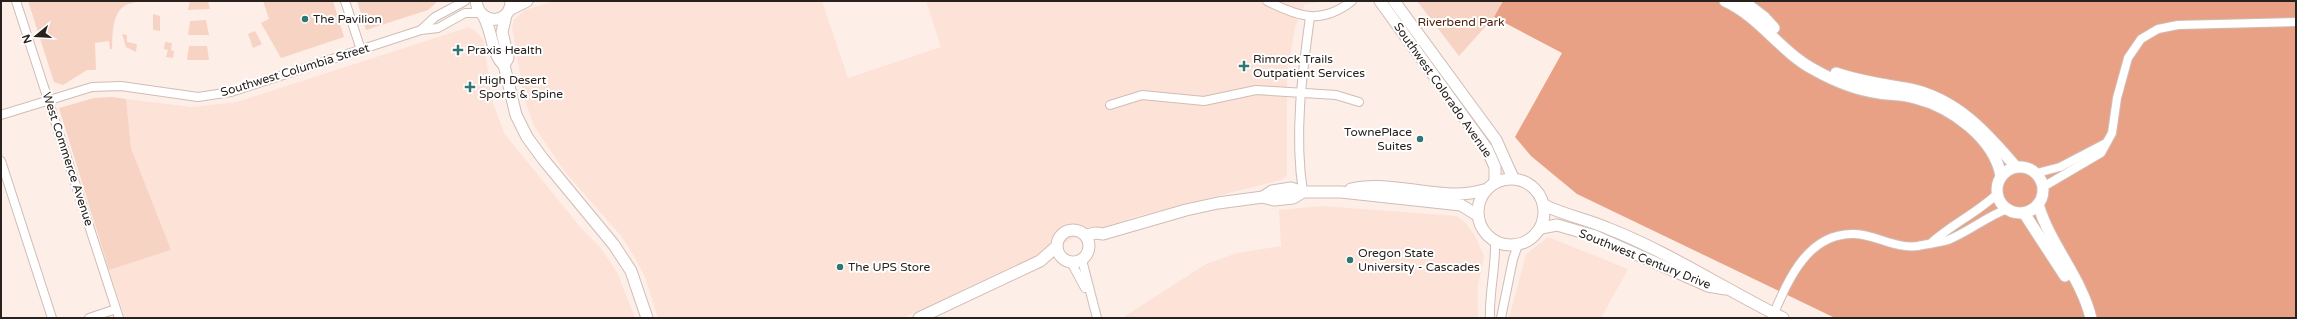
<svg xmlns="http://www.w3.org/2000/svg" width="2297" height="319" viewBox="0 0 2297 319" font-family="'Varela Round',sans-serif">
<rect width="100%" height="100%" fill="#feeee8"/>
<g fill="#fde2d7">
<polygon points="554,1 822,1 848,78 941,47 926,1 1329,1 1305,4 1295,27 1287,75 1287,176 1281,180 1135,217 1076,237 903,318 658,318 645,277 635,258 622,237 565,172 534,126 524,98 512,27 514,20 525,10"/>
<polygon points="469,27 476,31 483,40 493,103 504,133 581,228 601,248 618,274 635,318 125,318 109,270 171,250 131,148 126,99 192,107 237,102"/>
<polygon points="1322,206 1457,216 1465,222 1475,236 1484,256 1478,286 1478,318 1122,318 1206,264 1237,253 1281,246 1279,210"/>
<polygon points="1548,237 1628,269 1601,318 1509,318 1526,254"/>
</g>
<g fill="#f7d3c4">
<path d="M28,1h110c-3,2 -8,2 -12,4 -15,9 -13,29 -14,44h-2l-1,-8 -14,2 1,27h-9l-24,15 -9,-3z"/>
<polygon points="190,1 208,1 210,9 188,10"/>
<polygon points="263,1 333,1 344,37 281,58 261,23 269,19"/>
<polygon points="357,1 438,1 428,10 366,30"/>
<polygon points="1417,1 1503,1 1494,17 1459,56"/>
<polygon points="153,14 160,16 160,31 153,30"/>
<polygon points="206,20 209,35 188,35 190,21"/>
<polygon points="255,31 262,44 253,48 248,34"/>
<polygon points="122,34 127,35 127,42 137,44 136,52 126,47"/>
<polygon points="165,42 172,43 171,50 174,51 173,58 166,57 168,50 164,49"/>
<polygon points="189,46 207,46 209,60 187,60"/>
<polygon points="113,97 126,99 131,148 171,250 109,270 59,108 94,98"/>
</g>
<polygon fill="#e8a184" points="1503,1 2296,1 2296,318 1835,318 1577,194 1531,156 1515,137 1562,53 1494,17"/>
<g fill="none" stroke-linecap="round" stroke-linejoin="round">
<defs>
<g id="street">
<polyline points="16,1 119,318"/>
<polyline points="345,1 361,50"/>
<path d="M1267,1c32,16 54,24 85,0"/>
<polyline points="422,29 435,17 465,1"/>
<polyline points="1110,105 1142,95 1204,101 1256,90 1336,95 1359,102"/>
<polyline points="1,115 92,87 121,86 198,97 231,92 421,30 438,28 465,13 480,13"/>
<polyline points="1,161 52,318"/>
<polyline points="2037,173 2060,167 2106,143"/>
<polyline points="2043,187 2101,153 2112,133 2117,98 2128,58 2141,39 2158,29 2178,25 2296,22"/>
<path d="M1303,192c-9,-58 -1,-117 7,-175"/>
<path d="M1931,243c21,-19 46,-30 66,-49"/>
<polyline points="1082,260 1097,318"/>
<polyline points="1071,262 1085,288"/>
<path d="M1774,313c15,-35 35,-81 81,-79 22,1 40,15 63,12 9,-2 21,-3 30,-6 20,-8 38,-23 59,-31"/>
<polyline points="89,318 116,309"/>
<path d="M1490,318c-1,-26 6,-51 5,-77"/>
<polyline points="1501,318 1513,259 1518,245"/>
</g>
<g id="secondary">
<path d="M476,1c3,25 35,24 35,0"/>
<polyline points="1380,1 1487,149 1495,167 1495,183"/>
<polyline points="1394,1 1496,140 1513,178"/>
<path d="M1725,1c35,16 55,50 88,68 21,12 43,21 66,24 12,2 25,1 36,5 36,9 79,40 86,78"/>
<polyline points="1743,1 1764,17 1774,28"/>
<polyline points="509,10 527,1"/>
<polyline points="506,15 502,32 508,58 504,65 516,115 527,137 543,159 614,245 631,271 647,318"/>
<path d="M484,17c8,14 8,38 20,48"/>
<path d="M1836,73c25,9 49,11 74,16 47,10 77,44 106,78"/>
<circle cx="2020" cy="190" r="23"/>
<circle cx="1511" cy="212" r="33"/>
<path d="M1351,189c43,-10 92,14 133,1"/>
<polyline points="1263,197 1272,191 1291,188 1303,192 1341,192 1461,205 1477,215"/>
<path d="M2038,204c12,41 43,73 53,114"/>
<path d="M1544,205c20,10 42,14 63,23 62,24 117,61 176,90"/>
<polyline points="2024,213 2065,276"/>
<polyline points="1541,228 1557,225 1595,236 1708,286 1725,289"/>
<circle cx="1073" cy="246" r="16"/>
<polyline points="1086,235 1096,233 1103,234 1186,210 1218,203 1263,197 1274,200 1293,198 1303,192"/>
<polyline points="919,318 1040,261 1056,247"/>
</g>
</defs>
<use href="#street" stroke="#d0bdb5" stroke-width="10"/>
<use href="#secondary" stroke="#d0bdb5" stroke-width="13"/>
<use href="#street" stroke="#fff" stroke-width="8"/>
<use href="#secondary" stroke="#fff" stroke-width="11"/>
</g>
<g fill="#2e7773" stroke="#fff" stroke-width="1.5">
<circle cx="305" cy="19" r="4"/>
<path d="M456 44h4v4h4v4h-4v4h-4v-4h-4v-4h4z"/>
<path d="M1242 60h4v4h4v4h-4v4h-4v-4h-4v-4h4z"/>
<path d="M468 81h4v4h4v4h-4v4h-4v-4h-4v-4h4z"/>
<circle cx="1420" cy="139" r="4"/>
<circle cx="1350" cy="260" r="4"/>
<circle cx="840" cy="267" r="4"/>
</g>
<g text-anchor="middle" dominant-baseline="central" stroke-width="4" stroke-linejoin="round" paint-order="stroke">
<g font-size="12" fill="#28211e" stroke="#fff" text-anchor="start">
<text x="313" y="19">The Pavilion</text>
<text x="467" y="50">Praxis Health</text>
<text x="1253" y="59">Rimrock Trails<tspan x="1253" dy="14">Outpatient Services</tspan></text>
<text x="479" y="80">High Desert<tspan x="479" dy="14">Sports &amp; Spine</tspan></text>
<text x="1412" y="132" text-anchor="end">TownePlace<tspan x="1412" dy="14">Suites</tspan></text>
<text x="1358" y="253">Oregon State<tspan x="1358" dy="14">University - Cascades</tspan></text>
<text x="848" y="267">The UPS Store</text>
</g>
<g font-size="12" fill="#4f220e" stroke="#fff">
<text x="1461" y="22">Riverbend Park</text>
</g>
<g font-size="12" fill="#28211e" stroke="#fff">
<text transform="translate(295 70) rotate(-17)">Southwest Columbia Street</text>
<text transform="translate(1443 90) rotate(55)">Southwest Colorado Avenue</text>
<text transform="translate(68 159) rotate(72)">West Commerce Avenue</text>
<text transform="translate(1645 259) rotate(22)">Southwest Century Drive</text>
</g>
</g>
<rect width="2297" height="319" fill="none" stroke="#28211e" stroke-width="4"/>
<g transform="translate(36 36) rotate(252)" stroke="#ffffff" stroke-width="3" paint-order="stroke">
<path d="M0-3L7 15L0 10L-7 15Z" fill="#28211e"/>
<text y="-6" font-size="11" font-weight="bold" text-anchor="middle" fill="#28211e">N</text>
</g>
</svg>
